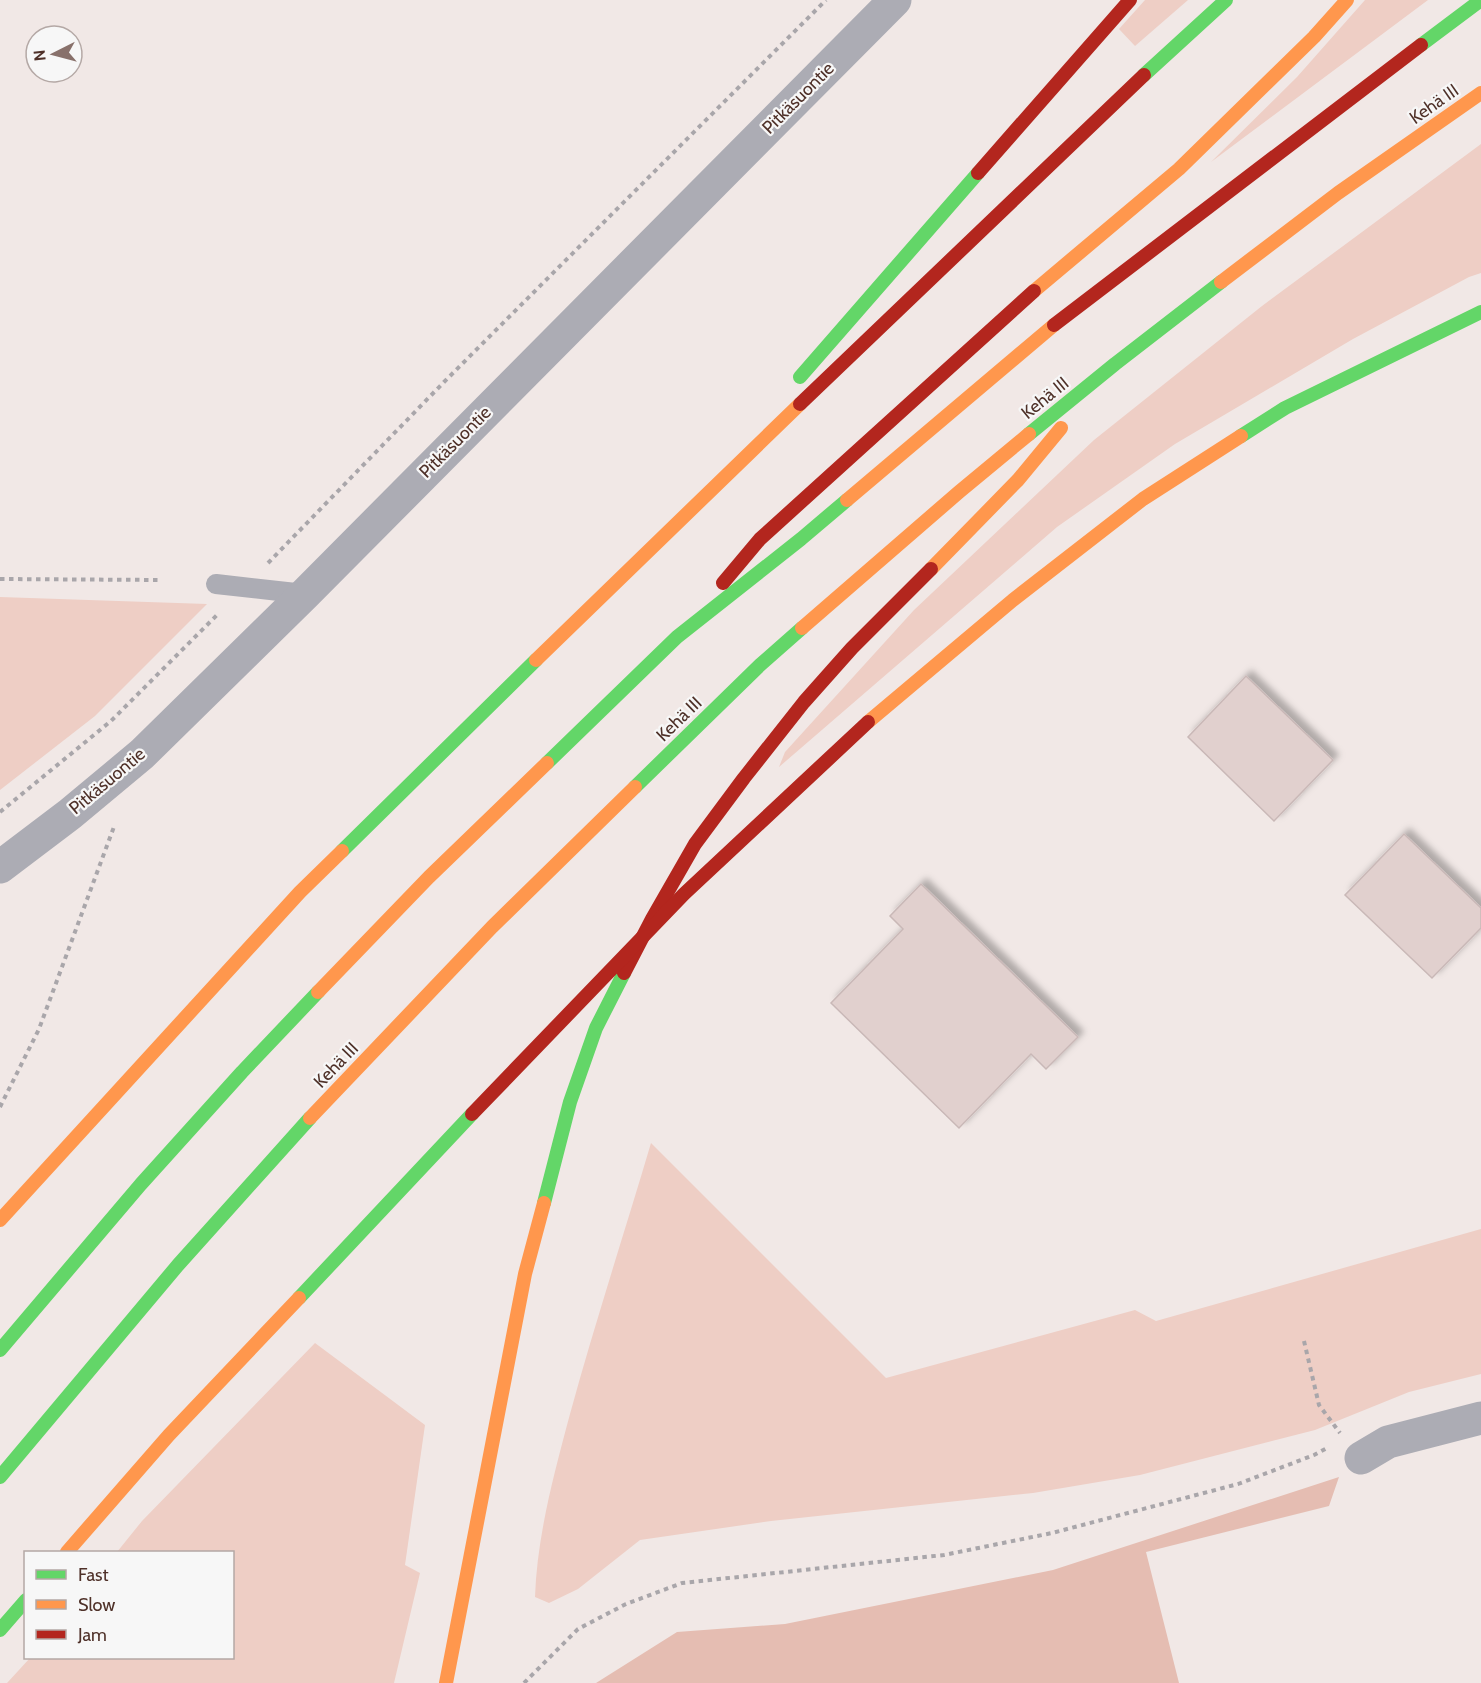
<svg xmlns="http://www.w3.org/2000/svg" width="1481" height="1683" viewBox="0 0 1481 1683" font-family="Cabin,sans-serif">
<defs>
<filter id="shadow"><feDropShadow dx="5.5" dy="-5.5" stdDeviation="3" flood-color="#0004"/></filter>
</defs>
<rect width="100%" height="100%" fill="#f1e8e6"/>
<g fill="#eecec5">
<polygon points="1145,0 1188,0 1135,46 1119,29"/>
<polygon points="1365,0 1428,0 1211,162 1297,77"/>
<polygon points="1481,144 1481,273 1469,277 1353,339 1175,444 1057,527 779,767 785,752 914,610 1094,440 1262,306"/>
<polygon points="0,597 207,604 95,716 0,790"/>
<path d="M651,1143l235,235 249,-68 21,11 325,-92v145l-72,18 -94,38 -175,45 -107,18 -262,28 -131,19 -62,49 -29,14 -14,-6c2,-61 19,-123 35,-183 25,-91 54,-180 81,-271z"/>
<polygon points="315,1343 425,1425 405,1565 420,1573 394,1683 7,1683 30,1658 232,1658 232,1552 117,1552 142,1521"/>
</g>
<polygon fill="#e5bdb2" points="1339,1477 1329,1506 1146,1552 1179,1683 596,1683 677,1632 785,1624 1053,1570"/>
<g fill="#e1d0ce" stroke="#c9b8b7" stroke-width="1.5" filter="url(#shadow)">
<polygon points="1246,676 1333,760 1274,821 1188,737"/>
<polygon points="1404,834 1481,908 1481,928 1432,978 1345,895"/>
<polygon points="921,884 1078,1037 1046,1069 1031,1054 959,1128 831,1003 903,929 890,916"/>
</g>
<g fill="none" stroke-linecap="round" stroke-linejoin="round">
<g stroke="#a9a6aa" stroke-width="4" stroke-dasharray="4.5 4.5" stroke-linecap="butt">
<polyline points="268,563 444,382 826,0"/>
<polyline points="0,579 162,580"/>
<polyline points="0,812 111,721 219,613"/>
<polyline points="0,1107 39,1029 115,824"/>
<polyline points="1304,1341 1319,1405 1340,1433"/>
<polyline points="524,1683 578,1629 626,1604 682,1583 944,1555 1052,1533 1238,1484 1314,1455 1329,1447"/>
</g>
<polyline stroke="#acacb4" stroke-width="20" points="216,584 305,594"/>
<g stroke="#acacb4" stroke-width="33">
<polyline points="0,867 70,814 142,754 305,594 895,0"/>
<polyline points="1361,1458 1388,1442 1481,1418"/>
</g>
<g stroke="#63d668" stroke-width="14">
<polyline points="1421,45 1481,0"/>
<polyline points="1144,75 1226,0"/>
<polyline points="800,377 978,173"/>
<polyline points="1029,434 1115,364 1221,282"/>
<polyline points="1241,436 1285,408 1481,312"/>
<polyline points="547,763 677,637 801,539 847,500"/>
<polyline points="635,787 760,665 802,628"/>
<polyline points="342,851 536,660"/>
<polyline points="544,1203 570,1102 596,1028 624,973"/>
<polyline points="299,1298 472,1114"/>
<polyline points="0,1350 141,1184 242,1072 318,992"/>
<polyline points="0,1477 178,1265 310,1118"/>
<polyline points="0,1630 26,1600"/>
</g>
<g stroke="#ff974d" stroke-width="14">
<polyline points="1221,282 1338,193 1481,93"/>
<polyline points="1034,291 1179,169 1314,37 1347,0"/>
<polyline points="847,500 1054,325"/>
<polyline points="931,569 1018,480 1061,428"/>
<polyline points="802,628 959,492 1029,434"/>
<polyline points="536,660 800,404"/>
<polyline points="868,722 1013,600 1143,499 1241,436"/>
<polyline points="318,992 429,877 547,763"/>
<polyline points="310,1118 492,927 635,787"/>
<polyline points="0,1220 300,892 342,851"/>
<polyline points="67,1552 169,1435 299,1298"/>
<polyline points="446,1683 525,1274 544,1203"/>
</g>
<g stroke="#b3261e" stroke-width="14">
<polyline points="978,173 1130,0"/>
<polyline points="1054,325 1421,45"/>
<polyline points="800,404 1144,75"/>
<polyline points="723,583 760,539 1034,291"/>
<polyline points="624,973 652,919 695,844 744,778 804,702 852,648 931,569"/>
</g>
<polyline stroke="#b3261e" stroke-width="14" points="472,1114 684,894 868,722"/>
</g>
<g text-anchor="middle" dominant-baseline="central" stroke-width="4.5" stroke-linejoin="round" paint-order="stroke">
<g font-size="18" fill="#4f3129" stroke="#f7f7f7">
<text transform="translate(798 98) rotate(-45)">Pitkäsuontie</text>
<text transform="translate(1434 104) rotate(-35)">Kehä III</text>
<text transform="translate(1045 398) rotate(-39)">Kehä III</text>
<text transform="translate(455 442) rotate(-45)">Pitkäsuontie</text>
<text transform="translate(679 719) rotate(-44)">Kehä III</text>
<text transform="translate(107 781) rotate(-40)">Pitkäsuontie</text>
<text transform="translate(336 1065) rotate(-46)">Kehä III</text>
</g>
</g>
<rect x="24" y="1551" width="210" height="108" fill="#f7f7f7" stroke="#b4a8a5" stroke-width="1.5"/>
<rect x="36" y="1570" width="30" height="9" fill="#63d668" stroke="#b4a8a5" stroke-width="1.5"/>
<text x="78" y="1581" font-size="18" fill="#4f3129">Fast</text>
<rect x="36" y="1600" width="30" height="9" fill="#ff974d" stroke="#b4a8a5" stroke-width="1.5"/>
<text x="78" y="1611" font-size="18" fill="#4f3129">Slow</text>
<rect x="36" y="1630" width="30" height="9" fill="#b3261e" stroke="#b4a8a5" stroke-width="1.5"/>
<text x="78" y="1641" font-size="18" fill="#4f3129">Jam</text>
<g transform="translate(54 54) rotate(264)"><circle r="28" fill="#f7f7f7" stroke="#b4a8a5" stroke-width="1.5"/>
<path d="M0-4.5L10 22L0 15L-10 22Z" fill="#88716b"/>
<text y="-9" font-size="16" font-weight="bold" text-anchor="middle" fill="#4f3129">N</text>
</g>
</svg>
